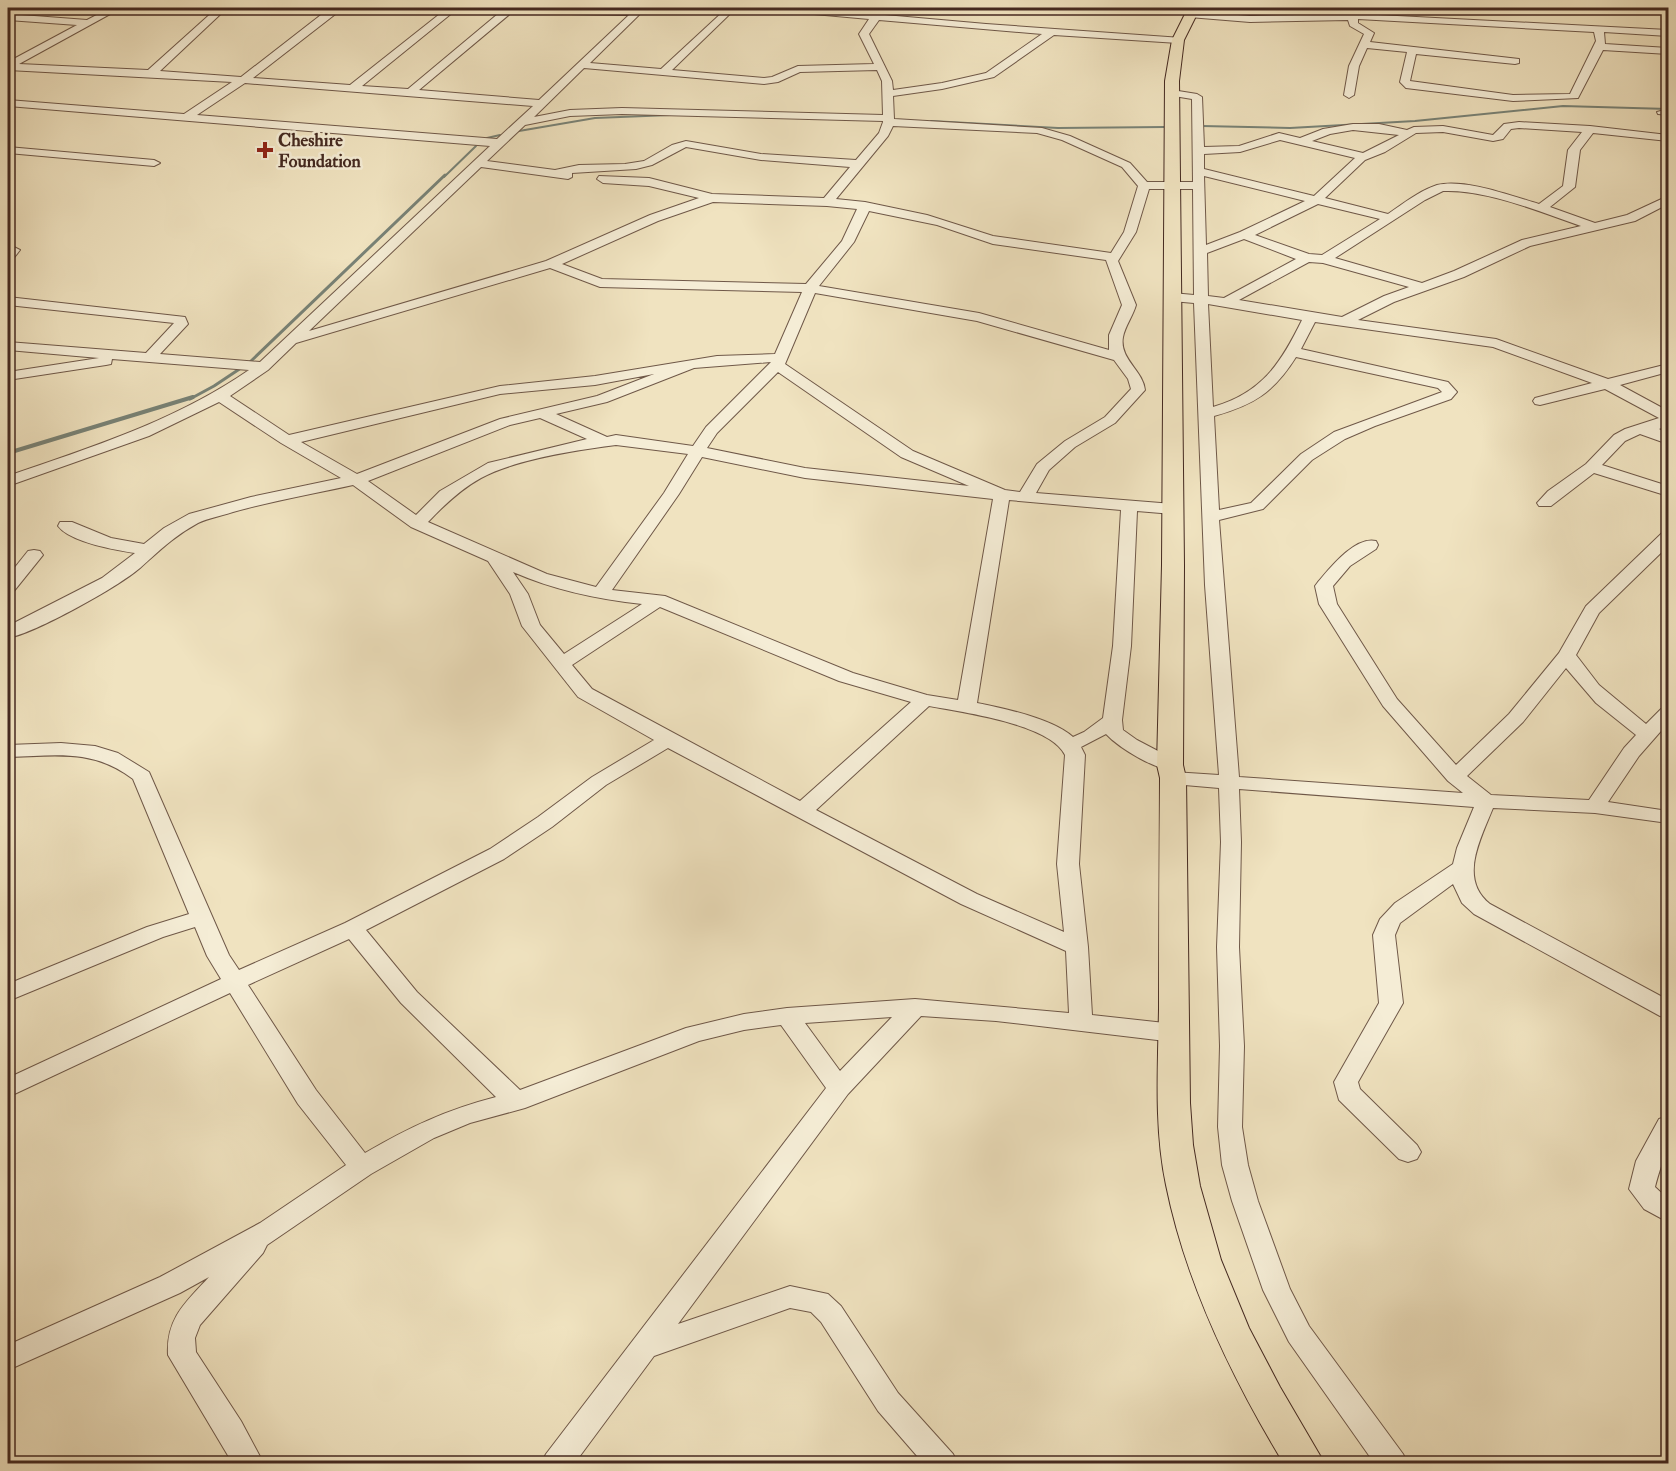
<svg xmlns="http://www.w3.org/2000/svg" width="1676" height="1471" viewBox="0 0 1676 1471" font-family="'IM FELL Double Pica',serif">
<rect width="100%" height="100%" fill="#f0e3c0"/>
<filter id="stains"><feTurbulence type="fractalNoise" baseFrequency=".00333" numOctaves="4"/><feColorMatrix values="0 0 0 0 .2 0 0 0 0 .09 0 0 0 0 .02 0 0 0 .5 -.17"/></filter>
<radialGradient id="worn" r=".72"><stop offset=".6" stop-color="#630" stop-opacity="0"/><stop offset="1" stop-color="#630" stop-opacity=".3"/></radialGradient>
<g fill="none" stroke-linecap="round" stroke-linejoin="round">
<g stroke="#788276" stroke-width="2">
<polyline points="931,121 1058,128 1165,127"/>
<polyline points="1202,126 1290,128 1415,121 1563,106 1668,109"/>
<polyline points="519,131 595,118 671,115"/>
<polyline points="487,138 500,135"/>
<polyline points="444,177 476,146"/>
</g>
<polyline stroke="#788276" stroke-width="3" points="190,399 214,386 250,362 445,175"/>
<polyline stroke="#788276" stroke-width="4" points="8,453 193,397"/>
<defs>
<g id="minor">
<path d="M110,8h11l-102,56 129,6 69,-62h10l-67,63 81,6 85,-66h-56l-4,-3h380l-56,55 71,6 66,-61h9l-64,62 92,8 8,-1 26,-11 76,-2 -15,-30 10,-15 -88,-8 -5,-3h30l180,16 196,14v4l-4,1 -124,-8 -60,42 -52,12 -49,7 1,23 148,9 28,8 60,27 17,19h46l-1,-83 -24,-4 -1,-2 5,-3 25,4 5,3 2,50 35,-1 40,-13 21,5 23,-9 30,-5h26l28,6 7,-3 29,-1 50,9 11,-11 15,-2 71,4 78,9v6l-75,-8 -13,17 -5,37 -25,20 45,16 32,-8 41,-19v8l-33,17 -105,25 -66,31 -70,25 -36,18 138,19 112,40 60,-15v8l-48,13 48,26v14l-9,4 9,5v10l-28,-10 -15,7 -23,24 66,21v10l-74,-23 -43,33h-12l-2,-3 11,-12 38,-27 28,-29 11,-6 34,-11 -54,-29 -65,16 -5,-1 -2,-3 2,-3 57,-15 -99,-36 -178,-25 -14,27 147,33 9,10 -6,7 -76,27 -30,13 -33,21 -49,49 -44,11 20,257 224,16 -15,-12 -65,-75 -64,-102 -4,-18 3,-4c12,-14 37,-46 58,-41l2,4 -2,4 -26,17 -17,20 4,18 60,95 59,66 53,-51 50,-61 27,-47 76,-73 6,-1v14l-69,67 -23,42 23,30 47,39 15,-15 7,-2v16l-29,33 -31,46 60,9v12l-73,-10 -102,-5c-12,30 -35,71 -3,96l178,96v18l-8,-2 -186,-102 -12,-11 -9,-19 -53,39 -5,12 8,68 -45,79 2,7 57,56 4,7 -4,7 -9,3 -9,-3 -60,-59 -5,-18 45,-79 -6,-68 7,-16 15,-16 58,-39 4,-16 17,-41 -235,-18 2,53 -2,105 5,99 -2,81 6,38 10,36 32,88 19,37 94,128 5,10h-33l-86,-122 -26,-52 -31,-89 -10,-36 -4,-38 2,-81 -3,-99 4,-105 -2,-54 -46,-4 -7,-2 -3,-4 3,-4 7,-2 46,3 -14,-190 -11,-282 -22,-2 -7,-4 7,-4 22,2 -1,-106h-44l-13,43 -18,29 18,44c-3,11 -11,21 -13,32 -4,22 20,33 22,53l-30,33 -40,24 -26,23 -13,23 137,11 8,5 -8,5 -36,-3 -6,135 -9,74 1,10 14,10 40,21 3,4 -3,4c-17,5 -59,-22 -71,-35l-25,13 4,8 -6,109 9,83 4,68 82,9 8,3 4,6 -4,6 -8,3 -178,-21 -75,-5 -73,78 -170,230 112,-38 38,8 13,12 57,87 55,61 5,10h-34l-46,-53 -57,-89 -10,-10 -21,-4 -136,48 -80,108h-33l5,-10 280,-366 -45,-63 -37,5 -45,11 -174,67 -55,15 -36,15 -63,36 -104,71 -4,8 -63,72 -5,13 1,14 45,69 23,43h-31l-65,-109c-2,-37 18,-53 41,-78l-29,16 -172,77v-25l152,-68 100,-54 86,-58 -48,-61 -68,-111 -222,104v-19l213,-99 -14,-23 -12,-29 -32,10 -155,64v-17l139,-57 42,-13 -56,-135c-41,-31 -77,-23 -125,-22v-12l53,-2 34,3 23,7 31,19 80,183 10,15 106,-47 145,-74 48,-32 54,-40 62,-37 -76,-43 -56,-71 -12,-32 -22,-33 -77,-34 -58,-42c-40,9 -81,16 -120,27 -12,4 -25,6 -35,11 -24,13 -38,27 -58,45 -22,19 -105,65 -132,70v-12l94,-48 33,-25c-20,-3 -65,-11 -77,-27l2,-4h12l39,16 33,6 20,-16 25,-14 62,-17 90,-19 -60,-35 -62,-41 -70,34 -141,50v-10c84,-29 167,-55 241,-106l-137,-11 -1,5 -5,1 -98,15v-8l91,-14 -91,-8v-8l138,11 28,-30 -166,-18v-8l177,20 3,7 -28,30 100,8 230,-216 -482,-40v-6l176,14 48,-32 -224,-12v-8l69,-37 -69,-5v-6l79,6zM338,12l103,1 -91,72 -97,-7zM452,13h47l-91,76 -46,-3zM511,13l118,2 -90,85 -120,-10zM879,20l163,14 -56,39 -44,10 -49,7 -1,-9 -23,-47zM584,68l180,16 14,-2 22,-10 77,-2 5,11 1,34 -261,-7 -52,2 -36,7zM245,83l288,23 -36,33 -300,-24zM622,114l261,7v1l-4,11 -23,27 -95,-6 -75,-13 -14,4 -28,16 -19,3 -46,1 -24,5 -68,-9 38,-36 45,-9zM893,126l144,7 25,7 60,27 16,19 -14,46 -13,21 -118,-17 -66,-21 -62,-13 -29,-3 52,-63zM1519,128l63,4 -14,18 -5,36 -24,18c-27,-8 -75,-26 -102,-19 -18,6 -33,18 -49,29l-63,-16 40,-38 20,-8 31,-19 27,-1 50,9 10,-2 8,-10zM1353,130l46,5 -36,18 -51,-12 18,-7zM1280,140l75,18 -41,38 -110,-27v-15l36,-2zM686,147l75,13 89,7 -26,31 -112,-4 -63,-16 -50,-2 -2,3 6,4 46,3 50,12 -49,17 -104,46 -237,70 172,-164 87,12 4,-2v-4l64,-4 16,-4zM1204,176l101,25 -65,31 -34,13zM1443,191c43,-2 97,21 138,35l-59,14 -68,31 -32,12 -87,-25 90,-58zM713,202l114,4 30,3 -15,32 -36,43 -204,-5 -40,-15 96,-43zM1318,204l62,15 -58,36 -13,-1 -54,-19zM869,211l68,14 56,19 113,16 16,45 -13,30v15l-130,-37 -160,-27 35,-44zM1244,239l52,20 -72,39 -16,-2 -1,-43zM1309,262l14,1 86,24 -25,9 -42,21 -103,-17zM550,268l50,19 202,5 -27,62 -58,2 -122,20 -95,10 -211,49 -59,-39 38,-26 28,-27zM815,293l162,28 137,39 14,19 3,10 -26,28 -40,24 -28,23 -17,28 -15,-2 -92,-39 -128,-87zM1208,304l94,16c-21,43 -40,73 -89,87zM1296,357l142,31 4,4 -108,40 -33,22 -50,49 -32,7 -5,-94c40,-11 60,-24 82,-59zM771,362l-65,65 -13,19 -77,-11 -9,2 -51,-23 51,-12 87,-34zM778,372l123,85 68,29 -164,-18 -98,-20 10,-15zM654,374l-57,22 -97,23 -143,55 -56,-32 199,-48 95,-9zM540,418l47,21 -99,24 -48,28 -24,24 -48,-34 142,-56zM616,445l72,9 -24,39 -68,94 -49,-13 -119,-52c16,-17 33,-33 53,-44 35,-19 96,-28 135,-33zM702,457l103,21 188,21 -35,201 -31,-5 -74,-22 -188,-77 -53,-6 67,-96zM1009,500l112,10 -8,136 -10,72 -19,14 -11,5c-20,-18 -70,-29 -96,-34zM513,572c41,18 84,27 129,32l-78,50 -24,-29 -12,-31zM660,607l179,74 72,21 -111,99 -208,-112 -20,-24zM1566,668l30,35 40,32 -12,13 -35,52 -98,-5 -24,-19 56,-54zM929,706c33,6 121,18 136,49l-8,109 7,68 -87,-38 -161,-84zM668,748l293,156 105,47 3,62 -154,-14 -128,9 -43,6 -58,14 -166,62 -103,-98 -51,-62 138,-71 48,-32 54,-42zM349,939l52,64 95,94c-50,13 -86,30 -131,56l-49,-63 -68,-105zM892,1017l-52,54 -35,-48z"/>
<path d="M1351,8h6l2,6 309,16v6l-64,-4 1,12 63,4v6l-65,-4 -25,48 -65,3 -107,-13 -6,-6 7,-30 -40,-4 -8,18 -5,29 -5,3 -5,-3 5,-29 15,-32 -14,-8 -2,-6 -98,2 -61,-5 -5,-3 5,-3 61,5 99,-2zM1358,19l236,13 2,9 -26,53 -57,1 -103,-14 6,-27 99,10 4,-1v-4l-149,-17 4,-9 -16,-10z"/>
<polygon points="1668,109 1668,115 1658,114 1657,112"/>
<polygon points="8,147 154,160 160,163 154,166 8,153"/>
<polygon points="8,244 20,250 13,259 8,260"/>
<polygon points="34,550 40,551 43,555 14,591 8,592 8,576 28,551"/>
<path d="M1668,1116c3,28 -6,44 -13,71l13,12v23l-24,-13 -15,-20 7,-28 23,-42z"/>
</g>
<path id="major" d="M1188,8h12l-16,32 -5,41 5,484 -1,200 3,13 4,325 3,42 7,41 21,74 28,68 31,59 45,77h-41c-52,-86 -98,-180 -118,-279 -12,-57 -8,-117 -7,-176 0,-77 0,-154 1,-231l-3,-13 5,-200 3,-484 7,-41z"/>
</defs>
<use href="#minor" stroke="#6f5848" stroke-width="2"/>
<use href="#major" stroke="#442920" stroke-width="2"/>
<use href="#minor" fill="#f5edd6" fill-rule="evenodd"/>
<use href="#major" fill="#f0e3c0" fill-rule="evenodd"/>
</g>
<path fill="#8f2418" stroke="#f5edd6" stroke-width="2" d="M262 141h6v6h6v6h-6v6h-6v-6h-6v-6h6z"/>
<g text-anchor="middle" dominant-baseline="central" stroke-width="5" stroke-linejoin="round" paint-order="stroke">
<g font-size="18" font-weight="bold" fill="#442920" stroke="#f5edd6" text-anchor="start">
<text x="278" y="140">Cheshire<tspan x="278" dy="21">Foundation</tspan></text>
</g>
</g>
<rect width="1676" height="1471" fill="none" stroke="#f0e3c0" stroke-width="30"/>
<rect x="9" y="9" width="1658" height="1453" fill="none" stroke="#442920" stroke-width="3"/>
<rect x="15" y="15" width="1646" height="1441" fill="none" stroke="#442920" stroke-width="1.5"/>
<rect width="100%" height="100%" filter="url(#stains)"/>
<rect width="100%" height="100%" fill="url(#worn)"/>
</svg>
